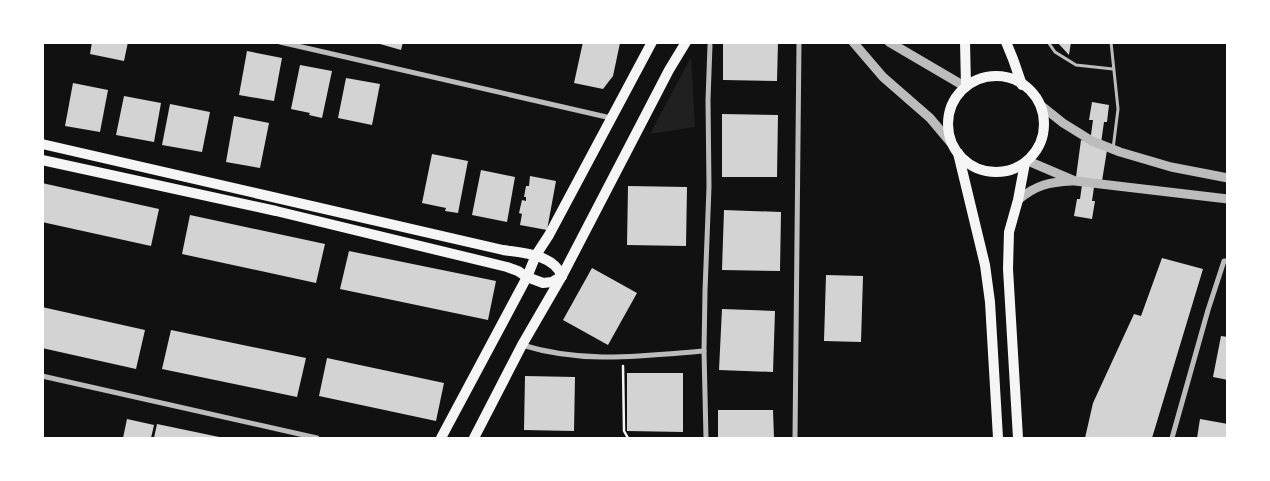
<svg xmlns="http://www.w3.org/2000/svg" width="1270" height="481" viewBox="0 0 1270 481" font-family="Figtree,sans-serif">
<rect width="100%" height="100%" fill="#111"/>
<polygon fill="#202020" points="691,57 695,127 650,134"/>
<g fill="#d3d3d3">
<polygon points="92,42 128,42 124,61 90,54"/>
<polygon points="373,42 403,42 401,50"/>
<polygon points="583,42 620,43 613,76 603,89 574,83"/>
<polygon points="723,42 778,42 777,81 723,80"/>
<polygon points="1057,42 1071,42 1069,55"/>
<polygon points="247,51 282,58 274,101 239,95"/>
<polygon points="300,65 332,71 322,118 309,115 310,113 291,109"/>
<polygon points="346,78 380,84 372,125 338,118"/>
<polygon points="73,83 108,90 100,132 65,126"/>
<polygon points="124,96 161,103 154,142 116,135"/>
<polygon points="1092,102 1109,105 1107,122 1104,122 1101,143 1108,144 1102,181 1095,180 1092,201 1095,201 1092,219 1074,216 1077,199 1080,199 1083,178 1076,177 1081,140 1090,142 1093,120 1089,120"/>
<polygon points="170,104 210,112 202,152 162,145"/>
<polygon points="722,114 778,115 777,177 722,177"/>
<polygon points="234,116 269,123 260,168 226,162"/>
<polygon points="432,154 468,161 458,213 445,211 446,208 422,203"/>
<polygon points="481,170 515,177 507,222 472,215"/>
<polygon points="530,176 556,181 547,230 520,225 522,214 519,213 522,200 526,201 526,197 524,197 526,186 529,186"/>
<polygon points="42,183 159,209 151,246 42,222"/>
<polygon points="628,186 687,187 686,246 627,245"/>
<polygon points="724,210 781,212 780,271 722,270"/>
<polygon points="190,215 325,244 316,283 182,254"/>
<polygon points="349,251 496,281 488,320 340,289"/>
<polygon points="1162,258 1203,269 1152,438 1085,438 1093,403 1134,314 1141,316"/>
<polygon points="592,268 637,293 608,345 563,320"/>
<polygon points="826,275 863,276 861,342 824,341"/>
<polygon points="42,307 145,330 136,369 42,348"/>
<polygon points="722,309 775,311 773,372 719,370"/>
<polygon points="171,330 306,358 297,397 162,369"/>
<polygon points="1221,336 1228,337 1228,380 1213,377"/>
<polygon points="327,358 444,383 436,421 319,396"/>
<polygon points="627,373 683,373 683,432 627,431"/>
<polygon points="525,376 575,377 574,431 524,430"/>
<polygon points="718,410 773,410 774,438 718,438"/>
<polygon points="127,419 154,425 151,438 123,438"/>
<polygon points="1200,419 1228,424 1228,438 1197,438"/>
<polygon points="157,424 224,438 154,438"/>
</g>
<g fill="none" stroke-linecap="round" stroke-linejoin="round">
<polyline stroke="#f5f5f5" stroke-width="2.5" points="623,366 624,431 628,438"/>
<g stroke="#bcbcbc" stroke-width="3">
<polyline points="1048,42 1055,52 1076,65 1113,69"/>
<polyline points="1111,42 1118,109 1113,149"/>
</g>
<g stroke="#bcbcbc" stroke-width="5">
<polyline points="280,42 611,118"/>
<path d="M522,345c61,19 119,11 182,6"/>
<polyline points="42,376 317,438"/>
<polyline points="706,438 704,351 705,291 709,187 708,100 710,45"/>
<polyline points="795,438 799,42"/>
<polyline points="1172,438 1208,310 1224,261 1228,261"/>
</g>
<g stroke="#bcbcbc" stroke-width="9">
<polyline points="853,42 883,77 930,118 951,143"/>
<polyline points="889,42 964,86"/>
<polyline points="1043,107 1063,123 1092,141 1120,152 1171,167 1228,178"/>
<polyline points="1028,161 1075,181 1228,199"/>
<path d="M1018,200c18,-15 31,-18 54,-19"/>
</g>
<g stroke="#f5f5f5" stroke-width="10">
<polyline points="965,42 966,85"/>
<polyline points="1006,42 1013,59 1022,85"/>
<circle cx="996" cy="124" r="48"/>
<path d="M42,144l461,106c20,3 50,4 59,26"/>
<polyline points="958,153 985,265 990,302 998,438"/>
<polyline points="42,160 276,211 507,267 518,271 527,277 543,283 552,282 562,276"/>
<polyline points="441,438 527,277 536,255 549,235 652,42"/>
<polyline points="474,438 522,345 562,276 669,70 686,42"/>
<polyline points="1018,438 1008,269 1009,232 1018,200 1025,163"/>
</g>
</g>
<rect width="1270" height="481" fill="none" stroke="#ffffff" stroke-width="88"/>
</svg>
